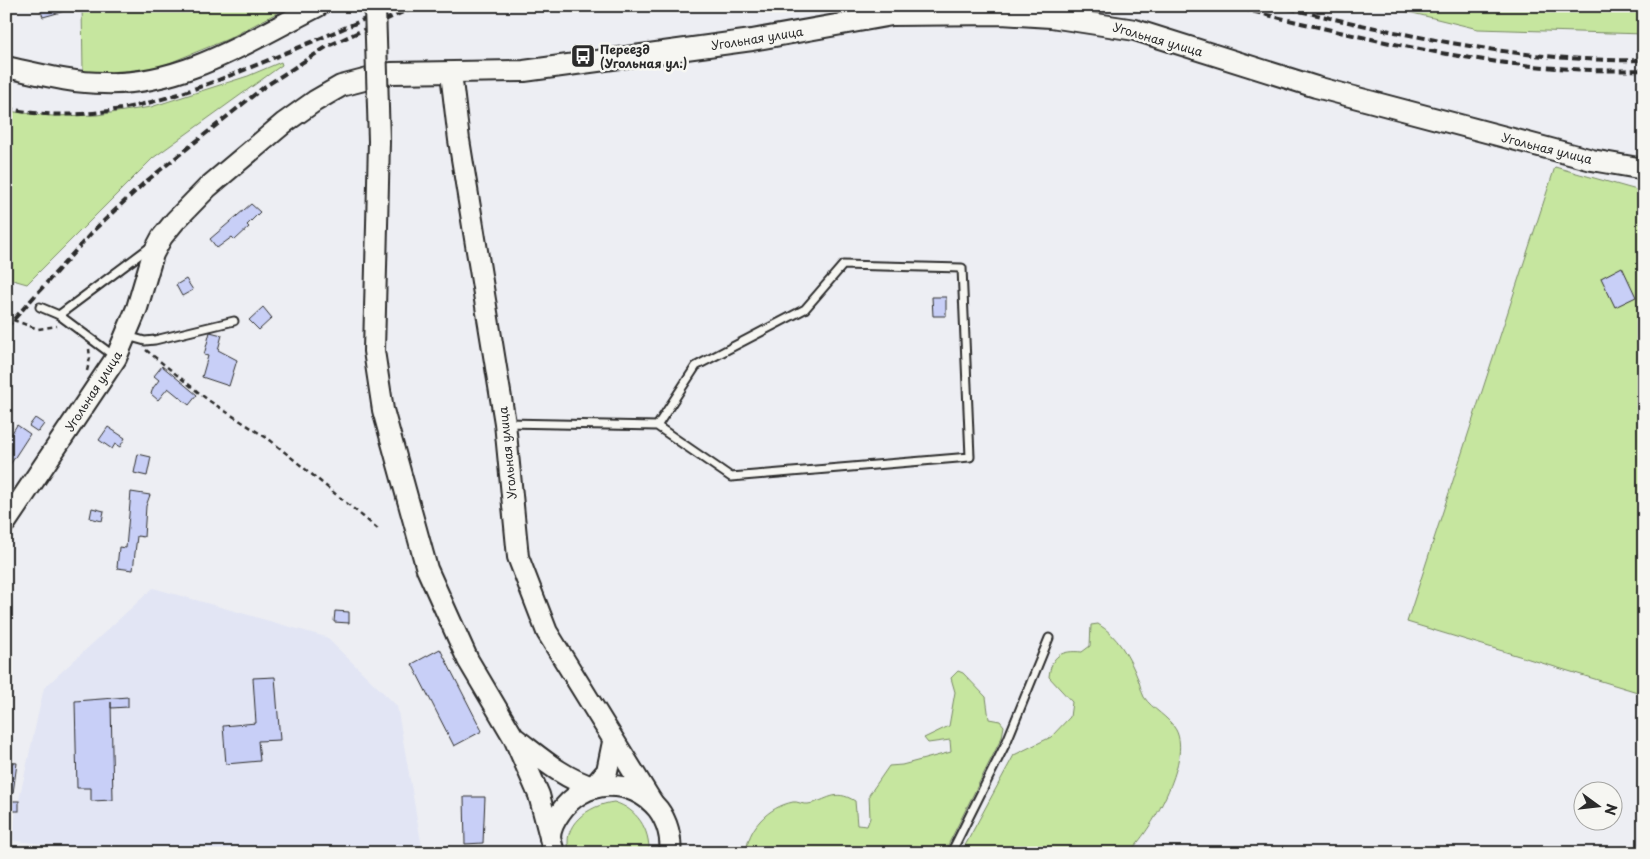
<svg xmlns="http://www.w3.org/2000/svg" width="1650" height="859" viewBox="0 0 1650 859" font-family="'Playpen Sans',sans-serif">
<rect width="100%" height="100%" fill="#edeef3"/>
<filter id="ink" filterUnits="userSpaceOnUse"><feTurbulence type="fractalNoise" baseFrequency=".02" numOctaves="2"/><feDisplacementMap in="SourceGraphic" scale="10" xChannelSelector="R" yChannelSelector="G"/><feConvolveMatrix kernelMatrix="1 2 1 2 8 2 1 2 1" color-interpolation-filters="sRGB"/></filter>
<g filter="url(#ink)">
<polygon fill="#e2e5f4" points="153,588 326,637 397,706 423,853 111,853 10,840 44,688"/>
<g fill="#c6e69f" stroke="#788865">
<polygon points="82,6 290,6 228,39 157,68 127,77 83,71"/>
<polygon points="1384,6 1644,6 1644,34 1478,29"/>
<polygon points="281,62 282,65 153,158 27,284 6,278 6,111 52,116 97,115 151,107 248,76"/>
<polygon points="1555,167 1644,192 1644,694 1407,622"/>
<path d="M1098,624c19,11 32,34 40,55 2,5 3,12 6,18 8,12 25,20 32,33 16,30 -25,102 -48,123h-167l53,-98 37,-18 19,-20 2,-15 -23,-25c2,-22 13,-27 33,-25l8,-6 1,-21z"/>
<path d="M958,671l5,2 23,24 3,22 11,2 4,5 -2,11 -58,116h-198c2,-25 22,-46 47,-51 4,-1 10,3 15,2 20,-3 26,-16 47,-3l2,24 10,1 3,-8 -1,-23 20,-29 13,-1 49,-13 -1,-12 -22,3 -4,-5 25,-12 6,-34 -4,-14z"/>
<path d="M614,802c23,7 36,27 35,51h-79c-10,-28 19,-48 44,-51z"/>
</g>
<g fill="#c8cff7" stroke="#2b2b2b">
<polygon points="39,6 71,6 72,9 43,17"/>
<polygon points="251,204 260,212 247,225 249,227 235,240 232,237 217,248 210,239"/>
<polygon points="1622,267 1636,297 1615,307 1601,278"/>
<polygon points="186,279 193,290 182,296 176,285"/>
<polygon points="932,297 946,297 946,316 933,316"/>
<polygon points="263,307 272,318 259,330 249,320"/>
<polygon points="210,332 222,335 218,350 237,360 229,386 202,377 208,356 204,355"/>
<polygon points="162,366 197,395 189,405 168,388 158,400 151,394 153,388 159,380 154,376"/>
<polygon points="35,418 44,424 38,432 29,426"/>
<polygon points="17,425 30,434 6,471 6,442"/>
<polygon points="108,427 125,438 120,447 115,444 112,449 99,440"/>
<polygon points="138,454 151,457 147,476 134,473"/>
<polygon points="131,492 150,495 146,506 144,537 137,536 133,570 117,568 119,547 126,548"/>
<polygon points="92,508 104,511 102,521 90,518"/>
<polygon points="335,611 349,612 349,623 334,622"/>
<polygon points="440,649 482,731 454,746 412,664"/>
<polygon points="275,677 280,740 258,741 260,761 226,764 223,726 256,723 253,678"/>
<polygon points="128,697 128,707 111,708 111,702 113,800 91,801 91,788 77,788 75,701"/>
<polygon points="6,762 17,763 13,793 6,792"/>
<polygon points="464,797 485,797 483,843 465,844"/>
<rect x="6" y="801" width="13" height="10"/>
</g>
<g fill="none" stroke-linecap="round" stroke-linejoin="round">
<defs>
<g id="lane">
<polyline points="40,307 59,315 114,356"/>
<polyline points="59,315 150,247"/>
<polyline points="127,336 145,341 155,340 234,321"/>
<polyline points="507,423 657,426 731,477 970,457 962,268 843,265 805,309 696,366 657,426"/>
<polyline points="951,853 1007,741 1049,638"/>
</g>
<g id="secondary">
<path d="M6,67c33,7 65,16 98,16 78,3 147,-43 214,-77"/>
<polyline points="451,73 459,140 505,423 518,557 547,632 652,802"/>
<polyline points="379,141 374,351 383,410 427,569 468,660 514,738 539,795 550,837"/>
<polyline points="6,522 116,358 137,308 153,254 162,237 175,221 208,187 284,123 315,101 341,86 391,73 524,71 752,40 892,15 1001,14 1051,17 1135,30 1316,87 1592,160 1644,169"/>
<path d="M516,739c25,19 47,39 77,48"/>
<polyline points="593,787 607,771 613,742"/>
<path d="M554,853c-1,-5 -3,-10 -4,-15 0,-8 5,-18 10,-25 23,-35 72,-36 98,-4 9,12 14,29 12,44"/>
</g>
</defs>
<use href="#lane" stroke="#2b2b2b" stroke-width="11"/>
<use href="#secondary" stroke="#2b2b2b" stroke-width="24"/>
<g stroke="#2b2b2b" stroke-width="2.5" stroke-dasharray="5 4" stroke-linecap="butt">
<polyline points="6,318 10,320"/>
<polyline points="13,320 38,329 57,326"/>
<polyline points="146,350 208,400 270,440 378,529"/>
<polyline points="87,371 90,358 89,349"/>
</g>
<use href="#lane" stroke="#f6f6f2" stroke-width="7"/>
<use href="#secondary" stroke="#f6f6f2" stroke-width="20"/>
<g stroke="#2b2b2b" stroke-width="4" stroke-dasharray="8 4" stroke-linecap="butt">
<path d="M1230,6c135,32 274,69 414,64"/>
<path d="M1277,6c120,27 243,57 367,54"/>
<path d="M6,108c87,21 175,-12 255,-45 44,-18 89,-37 133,-57"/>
<polyline points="6,328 94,230 144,183 264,87 328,46 416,6"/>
</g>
<defs>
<polyline id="secondary-bridge" points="375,6 379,141"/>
</defs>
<use href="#secondary-bridge" stroke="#2b2b2b" stroke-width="24" stroke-linecap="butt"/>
<use href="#secondary-bridge" stroke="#f6f6f2" stroke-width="20"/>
</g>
</g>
<defs>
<symbol id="bus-square" viewBox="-11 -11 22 22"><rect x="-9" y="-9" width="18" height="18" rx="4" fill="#2b2b2b" stroke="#f6f6f2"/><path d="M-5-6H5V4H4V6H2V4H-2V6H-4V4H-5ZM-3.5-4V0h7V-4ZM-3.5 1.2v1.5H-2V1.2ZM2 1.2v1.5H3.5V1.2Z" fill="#fff"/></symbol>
</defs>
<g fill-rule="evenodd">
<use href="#bus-square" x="569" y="42" width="28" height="28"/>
</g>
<g text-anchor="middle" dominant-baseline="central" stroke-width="5" stroke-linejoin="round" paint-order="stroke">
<g font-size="12" fill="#2b2b2b" stroke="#f6f6f2">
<text transform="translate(757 38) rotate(-9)">Угольная улица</text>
<text transform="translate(1158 39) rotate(16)">Угольная улица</text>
<text transform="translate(1547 148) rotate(14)">Угольная улица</text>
<text transform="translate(93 391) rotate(-57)">Угольная улица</text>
<text transform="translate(507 453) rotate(-96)">Угольная улица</text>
</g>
<g font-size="12" font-weight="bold" fill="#2b2b2b" stroke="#f6f6f2" text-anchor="start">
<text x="600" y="49">Переезд<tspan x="600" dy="14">(Угольная ул.)</tspan></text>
</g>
</g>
<rect width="1650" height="859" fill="none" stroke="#f6f6f2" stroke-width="25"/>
<rect x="12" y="12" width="1625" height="834" fill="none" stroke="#2b2b2b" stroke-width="2" filter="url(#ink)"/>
<g transform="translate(1598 806) rotate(105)"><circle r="24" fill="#f6f6f2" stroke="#a5a5a2"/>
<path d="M0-4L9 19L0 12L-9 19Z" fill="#2b2b2b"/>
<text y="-8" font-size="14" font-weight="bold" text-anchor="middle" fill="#2b2b2b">N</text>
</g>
</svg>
